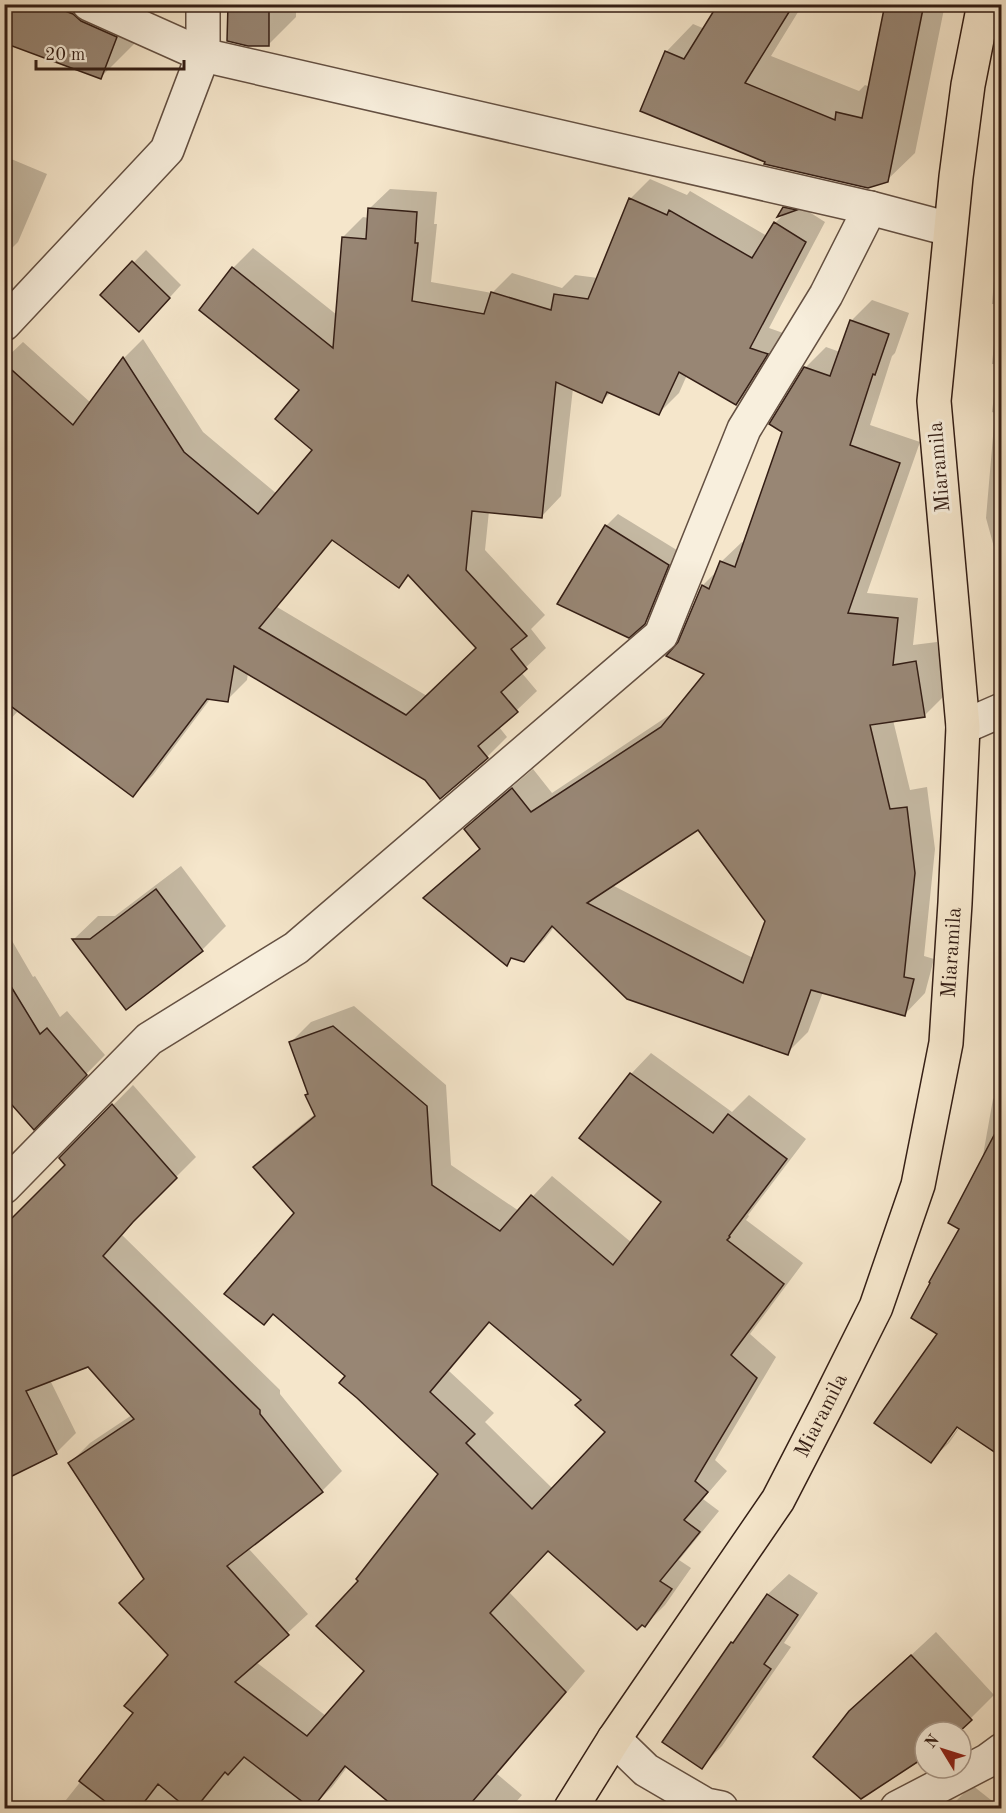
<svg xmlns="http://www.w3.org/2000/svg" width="1006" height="1813" viewBox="0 0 1006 1813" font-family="'Old Standard TT',serif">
<rect width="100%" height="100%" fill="#f5e6cb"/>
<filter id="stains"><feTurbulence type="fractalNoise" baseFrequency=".00333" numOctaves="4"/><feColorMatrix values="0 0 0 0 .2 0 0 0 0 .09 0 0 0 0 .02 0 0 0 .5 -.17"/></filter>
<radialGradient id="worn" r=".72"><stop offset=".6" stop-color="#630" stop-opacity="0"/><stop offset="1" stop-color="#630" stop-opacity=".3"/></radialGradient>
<g fill="#0003" fill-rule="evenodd">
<polygon points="4,4 150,4 134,44 101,77"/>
<polygon points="230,4 296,4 296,17 268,45"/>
<polygon points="720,4 803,4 771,56 859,91 865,85 870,87 887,4 945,4 915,153 887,180 766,161 666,52 693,24 705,29"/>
<polygon points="4,156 47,174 18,242 4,256"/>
<path d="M650,179l37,16 3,-4 77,45 8,-13 20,-20 30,19 -56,106 17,6 -30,50 -20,20 -49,-29 -8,18 -20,20 -48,-21 -9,9 -29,-13 -12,108 -19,20 -53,-5 -4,39 60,65 -14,14 15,19 -25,24 16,19 -38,36 8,10 -20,20 -61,21 -178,-105 -1,7 -20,20 -16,-2 -58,77 -20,20 -114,-85 -14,15 -1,-365 19,-18 68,61 33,-45 19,-19 60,93 74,62 37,-44 -13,-60 -68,-122 20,-20 84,67 6,-78 20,-20 6,1 1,-10 20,-19 47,3 -3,32h3l-6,58 61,11 20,-20 50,15 13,-13 23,3 32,-79zM334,539l64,47 12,-12 68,74 -51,48 -150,-89z"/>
<polygon points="146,250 181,285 151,318 102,295"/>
<polygon points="1002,261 1002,579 999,570 1000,569 986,518 995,413 992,412 998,364 992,364 998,304 992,304 995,268"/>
<path d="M872,300l37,13 -14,40 -3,3 -22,69 50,17 -53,151 51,5 -5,47 24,-3 8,53 -21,21 -31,4 17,70 17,-3 8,62 -11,107 10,3 -9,34 -20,21 -82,-22 -15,40 -21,21 -233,-126 -10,13 -21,21 -10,-4 -6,7 -82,-66 20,-20 35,-30 -14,-19 20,-20 47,-40 19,24 122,-81 32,-39 -26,-30 23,-58 15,-15 3,-8 21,-20 3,1 60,-175 21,-21 14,5 11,-31zM699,828l68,93 -14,37 -141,-73z"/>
<polygon points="618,514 680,552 657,610 644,623 606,526"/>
<polygon points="181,866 226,926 202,950 126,1008 74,939 98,916 115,916"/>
<polygon points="4,927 33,977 35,976 60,1017 67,1011 105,1055 34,1127 4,1062"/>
<path d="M354,1006l92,79 5,80 68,46 33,-35 80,67 31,-41 -82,-64 50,-64 20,-21 81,59 17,-17 57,44 -58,76 1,1 -3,4 57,43 -53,71 26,23 -61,103 12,11 -24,28 16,12 -40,49 12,8 -26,37 -20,20 -96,-76 -40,43 76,79 -88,103 25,21 -11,13h-112l-51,-42 -16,21 -20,20 -2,-1 -2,2h-304v-2l62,-6 69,-87 35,-58 -24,-76 -76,-116 20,-20 42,-28 -44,-49 -38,14 26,53 -20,20 -52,25 63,-313 -6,-7 72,-73 63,72 -43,43 -31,35 158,155v4l62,77 -20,20 -74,57 60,66 -52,48 70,54 40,-45 -6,-90 80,-107 -93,-99 -73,-62 -10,10 32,-110 -41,-46 20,-20 40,-33 -24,-72 20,-20zM491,1321l92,78 24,32 -54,58 -68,-67 9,-9 -45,-42z"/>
<path d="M1002,1090v366l-42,-29 -11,16 -19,18 10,-128 21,-104 21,-68 11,-62zM961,1421l2,1 -16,21h-3z"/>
<polygon points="789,1574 818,1593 784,1643 791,1647 722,1746 701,1767 664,1742 732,1643 741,1634 768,1594"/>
<polygon points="936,1632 994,1695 957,1732 925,1732 925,1756 850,1712"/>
<polygon points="972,1785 1001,1808 949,1808"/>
</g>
<g fill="#988674" stroke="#341e15" stroke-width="1.5" fill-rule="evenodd">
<polygon points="4,4 47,4 73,14 81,21 117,37 101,79 4,43"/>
<polygon points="228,4 269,4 269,46 248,46 227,41"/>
<polygon points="718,4 794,4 745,83 835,120 836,112 862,118 885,4 924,4 888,182 868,188 764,164 765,162 640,111 665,51 684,59"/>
<path d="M629,198l38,17 2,-5 83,48 22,-36 32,20 -56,106 18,6 -32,51 -57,-33 -20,43 -52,-23 -5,11 -46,-21 -14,136 -70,-7 -6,59 61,66 -16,13 16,20 -26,23 17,20 -40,34 10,12 -48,41 -15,-19 -191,-114 -6,36 -21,-3 -74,98 -129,-96v-338l69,62 50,-68 61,95 74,62 54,-64 -37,-31 24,-29 -100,-80 33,-43 101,81 9,-111 24,2 2,-31 49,4 -2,31h3l-6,58 72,13 7,-22 60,18 3,-16 34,5zM332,540l67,48 9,-13 68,73 -70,67 -147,-87z"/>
<polygon points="783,207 797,210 777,217"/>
<polygon points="132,261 170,298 139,332 100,295"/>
<path d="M850,320l39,14 -14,41 -2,-1 -23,71 50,18 -52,150 50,5 -5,47 23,-4 9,56 -55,8 20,84 17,-2 8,66 -11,104 10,2 -9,37 -94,-26 -23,65 -161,-56 -75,-73 -28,36 -13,-4 -4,8 -84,-68 57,-49 -16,-20 48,-41 19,24 130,-85 43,-53 -38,-18 12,-14 24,-57 7,4 11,-28 15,6 47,-135 -13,-8 35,-57 26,9zM698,830l67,91 -22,62 -156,-80z"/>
<polygon points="605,525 669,565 645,624 629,638 557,604"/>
<polygon points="156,889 203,951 126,1010 72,939 90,939"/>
<polygon points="4,975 40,1034 47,1028 87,1075 34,1130 4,1096"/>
<path d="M333,1026l94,80 5,79 68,46 31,-36 82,70 48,-63 -82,-64 51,-65 83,60 15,-19 59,45 -58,77 1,1 -3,3 57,44 -53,71 26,23 -62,103 13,11 -24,28 16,12 -40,49 12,8 -27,38 -3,-2 -5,5 -89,-79 -58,62 76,79 -100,117h-69l-52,-43 -33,43 -68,-52 -16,18 -3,-3 -30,37h-7l-30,-25 -19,25h-24l-36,-28 54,-68 -9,-7 44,-51 -49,-52 25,-24 -76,-116 66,-44 -46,-52 -62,24 31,63 -53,26v-254l61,-61 -6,-7 53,-54 65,74 -44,44 -30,34 157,154v4l63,78 -96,74 62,69 -54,47 72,54 57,-65 -48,-45 42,-45 -2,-2 82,-105 -81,-76 -18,-15 6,-7 -72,-62 -9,11 -40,-31 70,-81 -41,-46 62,-51 -10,-21 3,-1 -19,-52zM489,1322l92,78 -6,5 30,27 -73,77 -66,-66 9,-9 -45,-42z"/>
<polygon points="1002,1120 1002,1457 957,1427 931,1463 874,1423 937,1334 911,1318 930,1283 929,1282 959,1229 948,1223"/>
<polygon points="767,1594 798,1615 764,1664 771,1669 702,1769 662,1742 731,1642 733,1643"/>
<polygon points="911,1655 972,1720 959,1732 925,1732 925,1757 861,1799 813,1757 849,1711"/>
</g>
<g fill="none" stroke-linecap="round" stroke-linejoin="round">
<defs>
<g id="minor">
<polyline points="89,4 203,55 870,208 949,229"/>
<polyline points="4,324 167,150 203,55 203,4"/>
<polyline points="963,727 1002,710"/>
<polyline points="4,1187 149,1039 296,948 661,635 744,429 826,295 870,208"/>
<polyline points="614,1739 646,1770 706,1805 721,1808"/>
<polyline points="897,1808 987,1761 1002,1750"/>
</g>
<g id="major">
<path id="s1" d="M571,1808l43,-69 164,-239 48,-93 50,-100 42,-122 28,-142 9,-140 8,-176 -29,-326 22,-224 12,-92 16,-81"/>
</g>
</defs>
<use href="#minor" stroke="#645042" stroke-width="36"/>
<use href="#major" stroke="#341e15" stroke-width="36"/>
<use href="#minor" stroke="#f8efdd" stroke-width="33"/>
<use href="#major" stroke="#f5e6cb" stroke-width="33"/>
</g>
<g text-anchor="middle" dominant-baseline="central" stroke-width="6" stroke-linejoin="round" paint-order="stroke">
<g font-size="21" fill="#341e15" stroke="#f8efdd">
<text transform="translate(940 467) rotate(-95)">Miaramila</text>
<text stroke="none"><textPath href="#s1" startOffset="952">Miaramila</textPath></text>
<text stroke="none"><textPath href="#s1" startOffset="466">Miaramila</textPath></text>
</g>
</g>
<rect width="1006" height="1813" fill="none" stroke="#f5e6cb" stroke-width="24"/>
<rect x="6" y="6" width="994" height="1801" fill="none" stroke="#341e15" stroke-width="3"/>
<rect x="12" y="12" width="982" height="1789" fill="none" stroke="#341e15" stroke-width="1.5"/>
<g transform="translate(943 1750) rotate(308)"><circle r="28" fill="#f8efdd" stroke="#aa9b8d" stroke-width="1.5"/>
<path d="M0-4.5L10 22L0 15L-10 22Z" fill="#8f2418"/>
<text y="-9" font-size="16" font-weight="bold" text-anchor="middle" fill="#341e15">N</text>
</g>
<path d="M36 60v9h148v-9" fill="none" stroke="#341e15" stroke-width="3"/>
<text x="45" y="60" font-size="18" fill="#341e15" stroke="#f8efdd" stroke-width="4.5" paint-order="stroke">20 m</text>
<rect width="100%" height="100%" filter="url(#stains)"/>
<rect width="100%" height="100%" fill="url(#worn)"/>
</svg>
